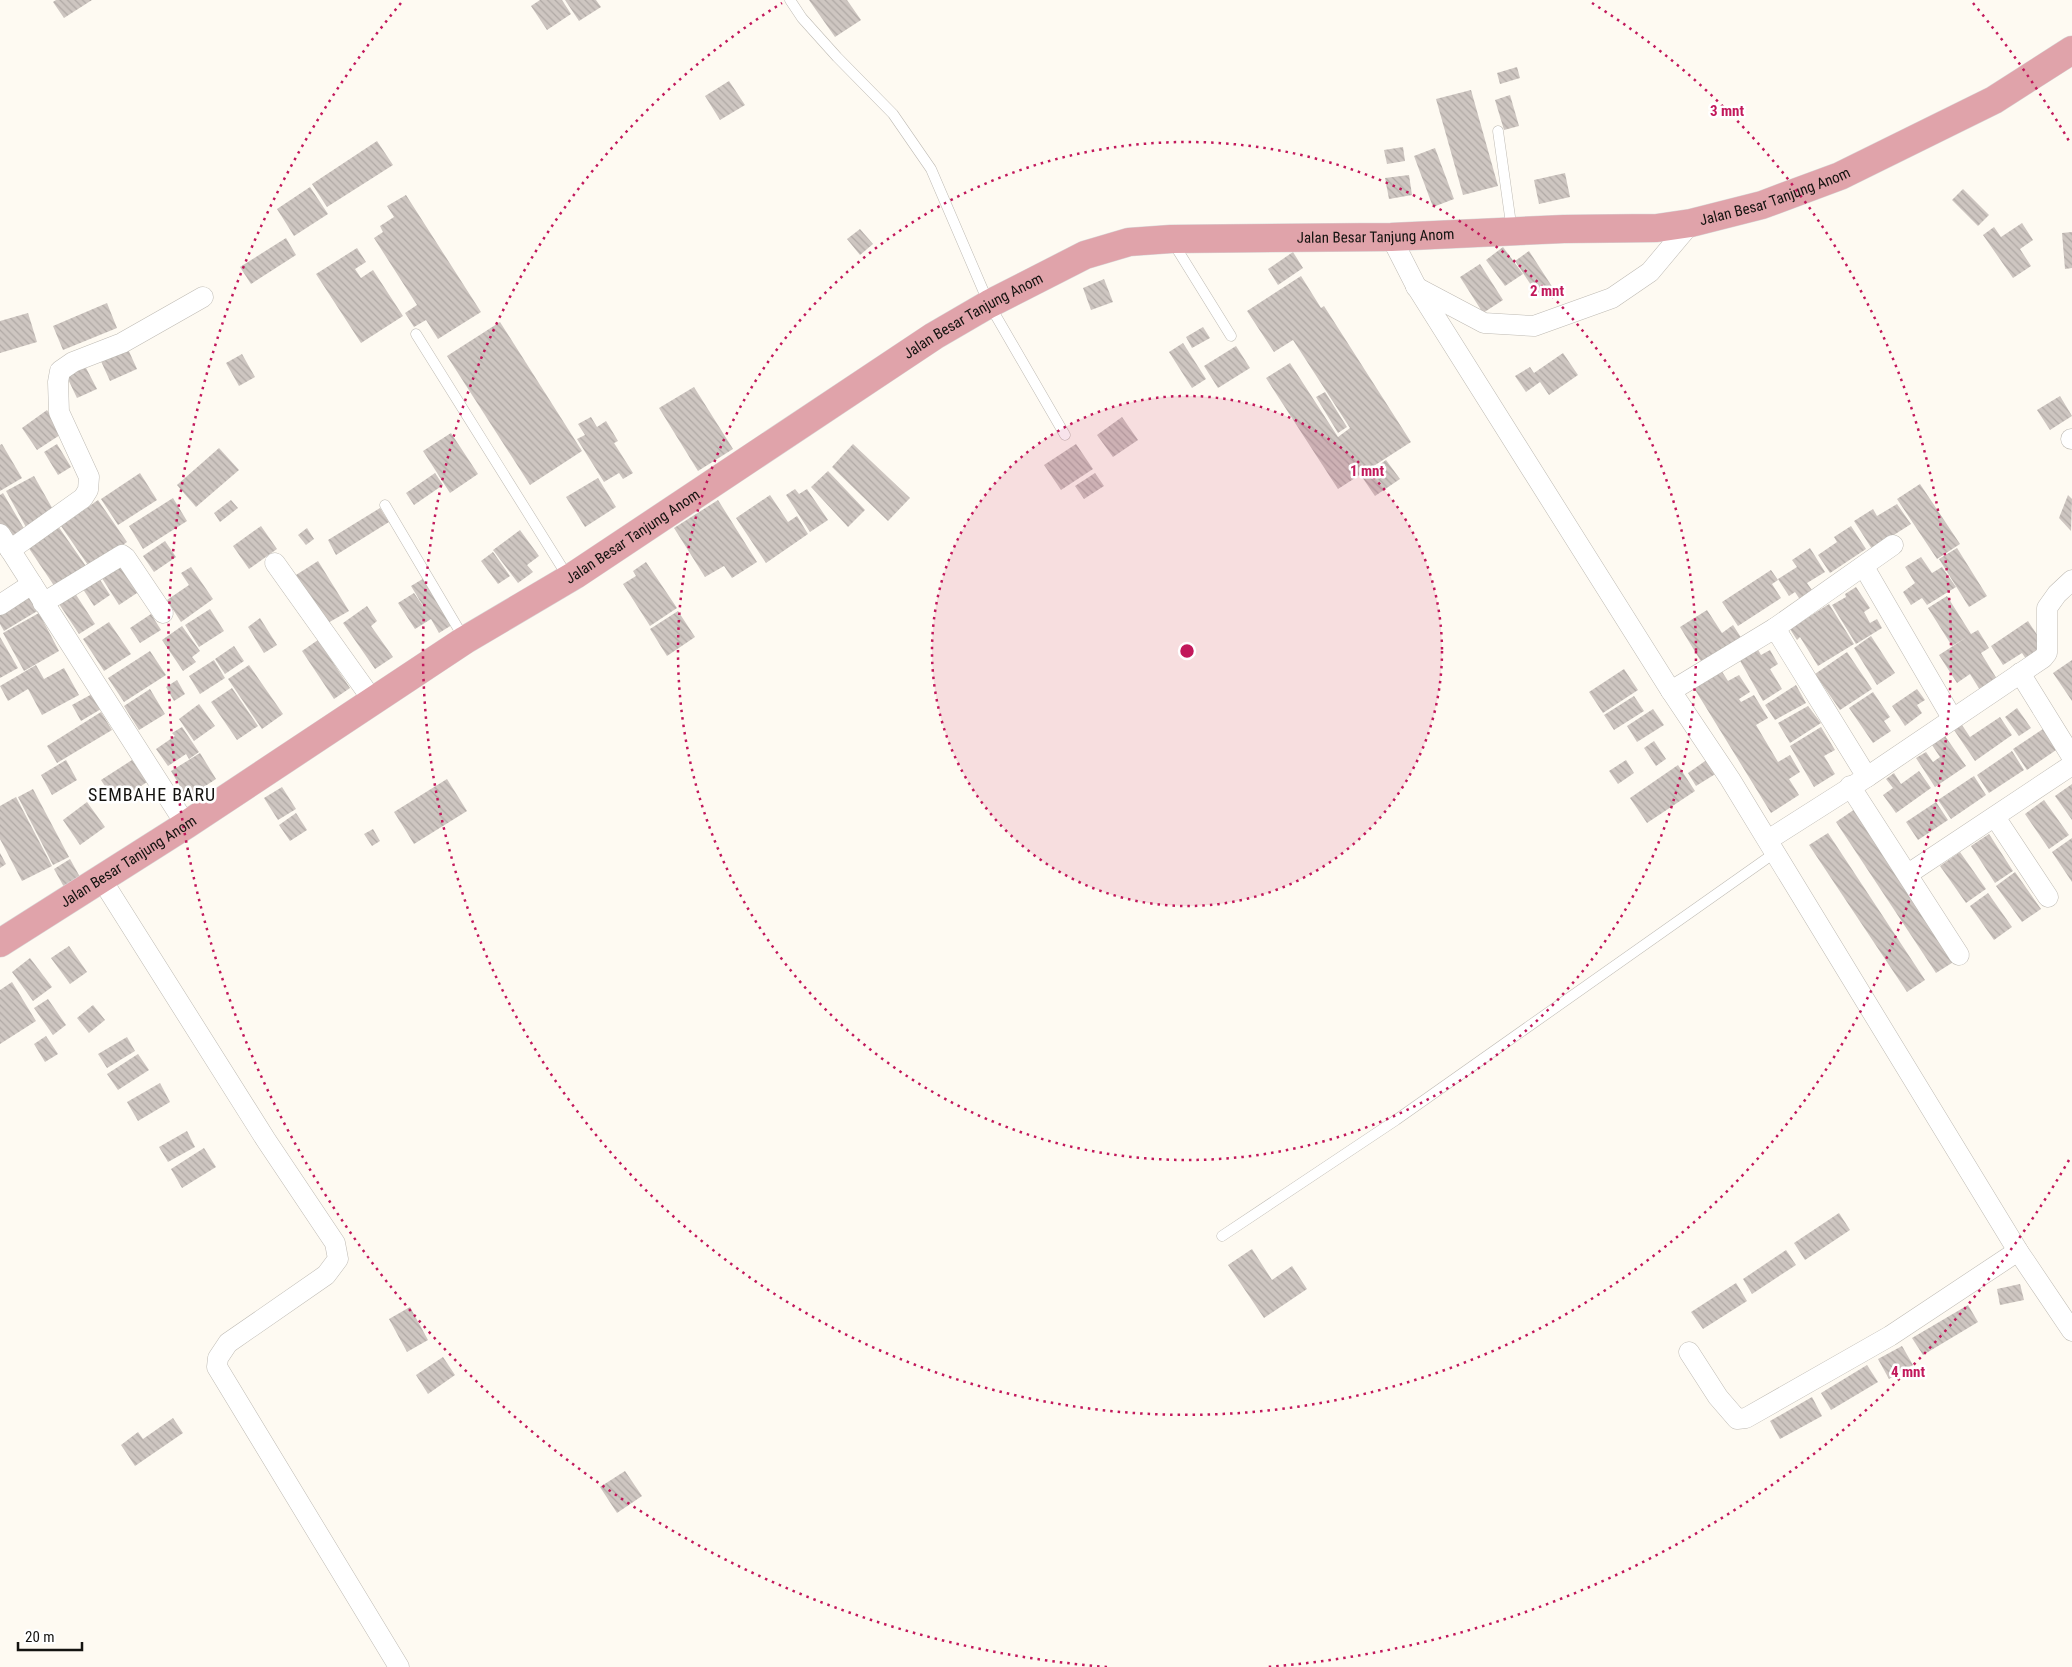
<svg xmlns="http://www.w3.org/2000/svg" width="2072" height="1667" viewBox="0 0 2072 1667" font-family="'Roboto Condensed',sans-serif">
<defs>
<pattern id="building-back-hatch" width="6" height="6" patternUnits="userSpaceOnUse" patternTransform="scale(1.25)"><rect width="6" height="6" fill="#cec6c1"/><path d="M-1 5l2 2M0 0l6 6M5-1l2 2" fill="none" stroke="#b0a9a5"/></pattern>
</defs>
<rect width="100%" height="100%" fill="#fefaf2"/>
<g fill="url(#building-back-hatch)">
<polygon points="56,0 92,0 64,18 53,2"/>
<polygon points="540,0 562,0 571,14 547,30 531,6"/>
<polygon points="565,0 596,0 601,7 579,21"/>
<polygon points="809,0 847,0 861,20 835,37"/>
<polygon points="1517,67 1520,78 1500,84 1497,73"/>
<polygon points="729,81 745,105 720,120 705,96"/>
<polygon points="1471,90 1498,186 1463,195 1436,99"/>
<polygon points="1510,95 1519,126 1504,130 1495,100"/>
<polygon points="377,141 393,165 327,207 312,184"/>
<polygon points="1403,147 1405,161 1387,164 1384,150"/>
<polygon points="1435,148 1454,199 1433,207 1414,156"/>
<polygon points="1565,173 1570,197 1539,204 1534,180"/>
<polygon points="1409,175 1412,195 1389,199 1385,178"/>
<polygon points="310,187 328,214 294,236 277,209"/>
<polygon points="1963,189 1989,215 1978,226 1952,200"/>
<polygon points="406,195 481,312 438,339 426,320 414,327 405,313 417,305 374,238 383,232 380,226 394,217 387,206"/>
<polygon points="2022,223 2033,240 2020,249 2031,266 2013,278 1983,235 1994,227 2001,237"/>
<polygon points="860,229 873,244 860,255 847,239"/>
<polygon points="2072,232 2072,268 2065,269 2062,233"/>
<polygon points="286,238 296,255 251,284 240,267"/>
<polygon points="1503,247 1523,274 1505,286 1486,260"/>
<polygon points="357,248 366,262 355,269 361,278 373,270 403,316 361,343 316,274"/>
<polygon points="1529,251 1553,288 1539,297 1515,261"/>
<polygon points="1293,252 1303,268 1278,285 1268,269"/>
<polygon points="1480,264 1503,300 1483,313 1460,277"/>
<polygon points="1301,276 1321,308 1324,306 1411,442 1338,489 1266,378 1290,363 1338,437 1350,428 1293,340 1274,352 1247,311"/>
<polygon points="1104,279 1113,302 1091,310 1083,288"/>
<polygon points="107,303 117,328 63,350 53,326"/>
<polygon points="28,313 37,342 0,353 0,321"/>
<polygon points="500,322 582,451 530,485 447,356"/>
<polygon points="1203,327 1210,338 1192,348 1186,337"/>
<polygon points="1183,343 1206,379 1192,388 1169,352"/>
<polygon points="1236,346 1250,368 1218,388 1204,366"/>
<polygon points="127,347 137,369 110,381 100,359"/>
<polygon points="1563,353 1578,375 1549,395 1540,382 1526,392 1515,376 1530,367 1534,373"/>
<polygon points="242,354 255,377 239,386 226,363"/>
<polygon points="85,366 97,389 77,398 66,375"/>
<polygon points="694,387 733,449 698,471 659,408"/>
<polygon points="1325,392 1347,427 1338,433 1316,397"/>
<polygon points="2060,396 2072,416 2050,430 2037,410"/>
<polygon points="47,410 63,433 37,450 22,428"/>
<polygon points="591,417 597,427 606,421 618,441 614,443 633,473 623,479 619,473 604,482 577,439 585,435 578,424"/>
<polygon points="1122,417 1138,440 1113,457 1097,435"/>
<polygon points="451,433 478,474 450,493 423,451"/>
<polygon points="2,444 22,478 0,491 0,445"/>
<polygon points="57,444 71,467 58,475 44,452"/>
<polygon points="853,444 910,498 888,521 832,467"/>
<polygon points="1076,444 1093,469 1061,490 1044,465"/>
<polygon points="219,448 239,470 196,507 177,485"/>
<polygon points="1386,460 1400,479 1375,496 1362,477"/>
<polygon points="828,471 865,510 848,527 811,487"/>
<polygon points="140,473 157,500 118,525 101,499"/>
<polygon points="435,473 443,485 414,505 406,493"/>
<polygon points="1095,473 1104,486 1084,499 1075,486"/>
<polygon points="34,476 55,513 27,529 6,491"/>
<polygon points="598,478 616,507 585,527 566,497"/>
<polygon points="1920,484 1960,544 1937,559 1897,499"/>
<polygon points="795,489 799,494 807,489 828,520 810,532 786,495"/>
<polygon points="3,493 26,532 7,543 0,531 0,495"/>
<polygon points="770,495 788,522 797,516 808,534 766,563 736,518"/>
<polygon points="2068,495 2072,499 2071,531 2059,518"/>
<polygon points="173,498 187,521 143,549 129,526"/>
<polygon points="98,500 127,542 90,568 61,526"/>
<polygon points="231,500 238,508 220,522 214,513"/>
<polygon points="718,500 757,562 732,578 724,566 705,577 674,528"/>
<polygon points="1897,504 1911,524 1872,549 1854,521 1873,509 1877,516"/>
<polygon points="380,508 389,522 336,555 328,540"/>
<polygon points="58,526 88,569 57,590 28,547"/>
<polygon points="261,526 277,549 249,569 233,546"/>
<polygon points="1851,526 1866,549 1830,573 1818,555 1837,542 1834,537"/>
<polygon points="307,528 314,539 306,545 298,535"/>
<polygon points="520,530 539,556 527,565 533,572 518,583 493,550"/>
<polygon points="165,541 176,557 154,572 143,556"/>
<polygon points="1810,548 1825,572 1807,583 1814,593 1801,601 1795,592 1789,596 1778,579 1797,567 1792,560"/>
<polygon points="1957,548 1987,596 1969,607 1939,559"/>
<polygon points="493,552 510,576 498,584 481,561"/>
<polygon points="1921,557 1932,573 1942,567 1956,587 1927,605 1922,598 1911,605 1903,592 1915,583 1905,567"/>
<polygon points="119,558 140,591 119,605 98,572"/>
<polygon points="318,561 349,611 326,624 296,575"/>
<polygon points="646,562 677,608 650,626 623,584 636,576 633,571"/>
<polygon points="191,567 213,599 181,622 167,600 189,585 181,573"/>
<polygon points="1771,570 1778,580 1772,584 1781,598 1738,626 1722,602"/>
<polygon points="95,572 110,595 94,606 79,583"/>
<polygon points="426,577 455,623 439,633 431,619 415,629 398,603 414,593 425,609 411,586"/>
<polygon points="71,587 95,624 79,634 55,598"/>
<polygon points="1856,587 1870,608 1864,612 1870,623 1877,619 1882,628 1856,644 1832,605 1846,597 1845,594"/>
<polygon points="29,595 39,610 4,631 0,624 0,613"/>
<polygon points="1947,596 1971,634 1978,630 1989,648 1981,653 1997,679 1980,690 1970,674 1957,683 1939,655 1967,637 1952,646 1928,608"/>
<polygon points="1829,604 1854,644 1818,666 1800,637 1797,640 1790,629"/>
<polygon points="367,606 377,621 371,626 393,657 375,669 343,623"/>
<polygon points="210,609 224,631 199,647 185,625"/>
<polygon points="1707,610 1722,633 1733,625 1742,639 1702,663 1680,627"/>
<polygon points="678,611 695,637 667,656 650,629"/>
<polygon points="39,613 59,651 24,671 3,633"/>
<polygon points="151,614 161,630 140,643 130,628"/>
<polygon points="260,618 277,645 264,653 248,627"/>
<polygon points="2028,621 2047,650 2028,662 2022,653 2003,665 1991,646"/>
<polygon points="109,622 131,654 104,671 83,639"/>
<polygon points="182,626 200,651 192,657 196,662 183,671 162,640"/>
<polygon points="1871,636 1895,673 1877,685 1854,648"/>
<polygon points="0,637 18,668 0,678"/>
<polygon points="318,640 350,688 334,699 302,651"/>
<polygon points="234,646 244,661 225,674 215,659"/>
<polygon points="1757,648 1761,655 1770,650 1778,664 1770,669 1782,689 1763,701 1739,659"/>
<polygon points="150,651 166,675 124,702 108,678"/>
<polygon points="1847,652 1872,689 1840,710 1815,674"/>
<polygon points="214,660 225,678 200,694 189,676"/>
<polygon points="2072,660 2072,701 2053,673"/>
<polygon points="36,665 44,679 64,668 79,695 42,715 28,689 8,701 0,686"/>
<polygon points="249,665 283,714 262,729 228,679"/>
<polygon points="1624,669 1638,690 1603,713 1589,692"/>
<polygon points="1721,670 1728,681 1739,675 1750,692 1739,699 1741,702 1754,695 1768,718 1756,725 1778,762 1790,755 1800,772 1789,779 1799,795 1771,813 1694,688"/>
<polygon points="177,680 185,694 174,701 166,687"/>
<polygon points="1796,685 1806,703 1775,720 1765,705"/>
<polygon points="232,688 258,726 237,740 211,702"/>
<polygon points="150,689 165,714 139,730 124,706"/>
<polygon points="1917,689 1925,700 1917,705 1922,713 1905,726 1892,706"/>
<polygon points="1873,692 1890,717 1884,721 1891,731 1873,743 1849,708"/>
<polygon points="92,694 101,709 81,721 72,705"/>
<polygon points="1634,696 1644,711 1614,730 1604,715"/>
<polygon points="199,704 215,726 194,741 179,719"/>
<polygon points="1808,706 1821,723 1790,743 1778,723"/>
<polygon points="2017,708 2031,728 2019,736 2005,717"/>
<polygon points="1653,709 1664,725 1637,742 1627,726"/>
<polygon points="101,712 112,730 57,763 47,746"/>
<polygon points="2000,717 2012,735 1975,761 1954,730 1962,725 1970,737"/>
<polygon points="182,727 199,752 189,759 186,754 168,766 156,749 175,736 172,733"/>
<polygon points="1821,727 1835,750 1824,756 1835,774 1814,787 1790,746"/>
<polygon points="2046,727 2059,748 2027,770 2013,749"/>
<polygon points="1945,736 1966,766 1935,787 1916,758 1926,752 1933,762 1940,757 1932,745"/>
<polygon points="1654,741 1666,759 1656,766 1644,748"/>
<polygon points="2012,751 2024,770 1989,793 1977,775"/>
<polygon points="200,753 216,779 187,798 171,771"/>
<polygon points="1708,759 1717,773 1696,786 1688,773"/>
<polygon points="66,760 77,780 52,795 41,775"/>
<polygon points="132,760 147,782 116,803 101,780"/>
<polygon points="1626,760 1634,773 1618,784 1609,771"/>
<polygon points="1678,765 1695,791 1647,823 1630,798"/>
<polygon points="1919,771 1931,788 1896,813 1883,795 1893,788 1886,779 1894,773 1901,784"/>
<polygon points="1974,776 1986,795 1951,819 1938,800"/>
<polygon points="447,779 467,811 414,844 394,812"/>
<polygon points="2072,784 2072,820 2055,796"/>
<polygon points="282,787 296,809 278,820 264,798"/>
<polygon points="33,789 69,857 53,865 18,797"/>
<polygon points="16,797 52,866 22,881 0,839 0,806"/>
<polygon points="2044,800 2069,835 2049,849 2025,814"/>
<polygon points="87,802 105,827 80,845 63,820"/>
<polygon points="1936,802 1948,820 1918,840 1906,822"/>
<polygon points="1855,809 1955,961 1936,973 1836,822"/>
<polygon points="296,813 307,830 290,841 279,825"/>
<polygon points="373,829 380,841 372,846 364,834"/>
<polygon points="1828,833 1925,980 1907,992 1809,845"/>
<polygon points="1989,834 2013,871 1995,883 1971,846"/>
<polygon points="2072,838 2072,882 2052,852"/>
<polygon points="1960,852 1986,889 1966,903 1940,866"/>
<polygon points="0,853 6,864 0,868"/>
<polygon points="70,859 80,877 64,887 54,869"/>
<polygon points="2015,872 2041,909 2022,922 1996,886"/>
<polygon points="1988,893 2012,927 1994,940 1970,906"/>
<polygon points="69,946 87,972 70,984 51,958"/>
<polygon points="30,958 52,987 33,1001 12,972"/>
<polygon points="12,982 36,1021 0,1044 0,990"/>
<polygon points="48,999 66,1025 53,1035 34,1008"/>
<polygon points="93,1005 105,1020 89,1033 77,1018"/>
<polygon points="46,1036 58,1054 45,1062 34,1044"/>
<polygon points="127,1037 135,1051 107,1068 98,1054"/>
<polygon points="138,1054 149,1070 118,1090 107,1074"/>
<polygon points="160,1083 170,1102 138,1121 127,1102"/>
<polygon points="187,1131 195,1147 168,1162 159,1147"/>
<polygon points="204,1148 216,1167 182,1188 171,1169"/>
<polygon points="1839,1213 1850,1230 1805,1260 1794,1243"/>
<polygon points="1252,1249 1272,1280 1292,1266 1307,1289 1264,1318 1228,1265"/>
<polygon points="1786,1250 1796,1265 1752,1294 1743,1279"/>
<polygon points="1736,1283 1747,1301 1703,1329 1691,1312"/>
<polygon points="2020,1284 2024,1300 2000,1305 1997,1289"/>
<polygon points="1968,1305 1978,1322 1923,1355 1912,1338"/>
<polygon points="410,1307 428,1340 407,1352 389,1319"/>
<polygon points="1902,1346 1913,1365 1889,1379 1878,1359"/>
<polygon points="443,1357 455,1375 428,1394 416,1375"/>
<polygon points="1867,1365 1878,1382 1831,1410 1821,1393"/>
<polygon points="1812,1397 1822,1416 1780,1439 1770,1421"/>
<polygon points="173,1418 183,1433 135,1466 121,1445 138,1432 143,1439"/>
<polygon points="625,1471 642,1496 617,1513 600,1487"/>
</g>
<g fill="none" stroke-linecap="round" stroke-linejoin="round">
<defs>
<g id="service">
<polyline points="790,0 802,18 837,57 893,114 931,169 989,304 1065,435"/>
<polyline points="1498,131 1512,231"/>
<polyline points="1172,241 1231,336"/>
<polyline points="416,334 568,577"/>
<polyline points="385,505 465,640"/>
<polyline points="1222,1236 1396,1120 1776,852"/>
</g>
<g id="minor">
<polyline points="1391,237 1416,286 1671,691 1730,779 2018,1251 2072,1331"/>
<polyline points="1416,287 1484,323 1534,326 1612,298 1650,272 1691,223"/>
<polyline points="2071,439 2072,439"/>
<polyline points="0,534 186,825"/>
<polyline points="10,550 83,498 88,490 89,477 59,412 58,382 60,371 73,362 122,343 203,297"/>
<polyline points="275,563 374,702"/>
<polyline points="1864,567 1952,718"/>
<polyline points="43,603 122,555 126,558 163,613"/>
<polyline points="0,605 32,584"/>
<polyline points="1775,628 1893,545"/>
<polyline points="2020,673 2072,757"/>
<polyline points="1671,691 1775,628 1867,777 1768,840"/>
<polyline points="1867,777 2043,658 2047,653 2047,608 2057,594 2072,580"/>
<polyline points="1850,786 1959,955"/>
<polyline points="1995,817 2048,897"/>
<polyline points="1908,874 2072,765"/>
<polyline points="102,880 266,1140 335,1243 338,1259 326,1275 228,1343 218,1358 217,1367 399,1667"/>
<polyline points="1689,1352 1718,1397 1737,1419 1746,1418 1890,1336 2018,1251"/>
</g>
<g id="primary">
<path id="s1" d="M0,943l186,-118 279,-185 110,-65 359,-239 55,-32 96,-49 44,-13 42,-3 220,-2 173,-8 93,-1 34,-5 71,-18 78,-29 154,-76 78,-50"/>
</g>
</defs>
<use href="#service" stroke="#bebab3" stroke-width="11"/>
<use href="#minor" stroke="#bebab3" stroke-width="21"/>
<use href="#primary" stroke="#d9d9d9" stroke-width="29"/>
<use href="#service" stroke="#fff" stroke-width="10"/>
<use href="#minor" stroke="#fff" stroke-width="20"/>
<use href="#primary" stroke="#e0a3aa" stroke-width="28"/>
</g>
<circle cx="1187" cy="651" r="255" fill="#c2185b" fill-opacity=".12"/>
<g fill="none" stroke="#c2185b" stroke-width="2.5" stroke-dasharray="2.5 5">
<circle cx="1187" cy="651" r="255"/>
<circle cx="1187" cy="651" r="509"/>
<path d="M1592 3A764 764 0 1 1 782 3"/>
<path d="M2069 1160A1019 1019 0 0 1 1267 1667M1107 1667A1019 1019 0 0 1 401 3M1973 3A1019 1019 0 0 1 2069 141"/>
</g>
<g text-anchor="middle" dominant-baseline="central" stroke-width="5" stroke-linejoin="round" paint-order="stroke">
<g font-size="15" fill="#141310" stroke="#fff">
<text stroke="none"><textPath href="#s1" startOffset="1982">Jalan Besar Tanjung Anom</textPath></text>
<text stroke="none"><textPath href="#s1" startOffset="1578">Jalan Besar Tanjung Anom</textPath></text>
<text stroke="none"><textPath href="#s1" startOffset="1158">Jalan Besar Tanjung Anom</textPath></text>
<text stroke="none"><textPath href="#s1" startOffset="752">Jalan Besar Tanjung Anom</textPath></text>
<text stroke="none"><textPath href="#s1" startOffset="152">Jalan Besar Tanjung Anom</textPath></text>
</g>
<g font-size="18" letter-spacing="1" fill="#141310" stroke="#fff">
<text x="152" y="794">SEMBAHE BARU</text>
</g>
</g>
<circle cx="1187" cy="651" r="8" fill="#c2185b" stroke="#fff" stroke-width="2.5"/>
<g font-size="15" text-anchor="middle" font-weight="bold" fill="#c2185b" stroke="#fff" stroke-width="5" stroke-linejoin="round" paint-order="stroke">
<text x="1727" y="116">3 mnt</text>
<text x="1547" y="296">2 mnt</text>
<text x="1367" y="476">1 mnt</text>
<text x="1908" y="1377">4 mnt</text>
</g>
<path d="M18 1642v8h64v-8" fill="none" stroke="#141310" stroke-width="2.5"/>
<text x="25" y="1642" font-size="15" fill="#141310" stroke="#ffffff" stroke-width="4" paint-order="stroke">20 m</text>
</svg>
